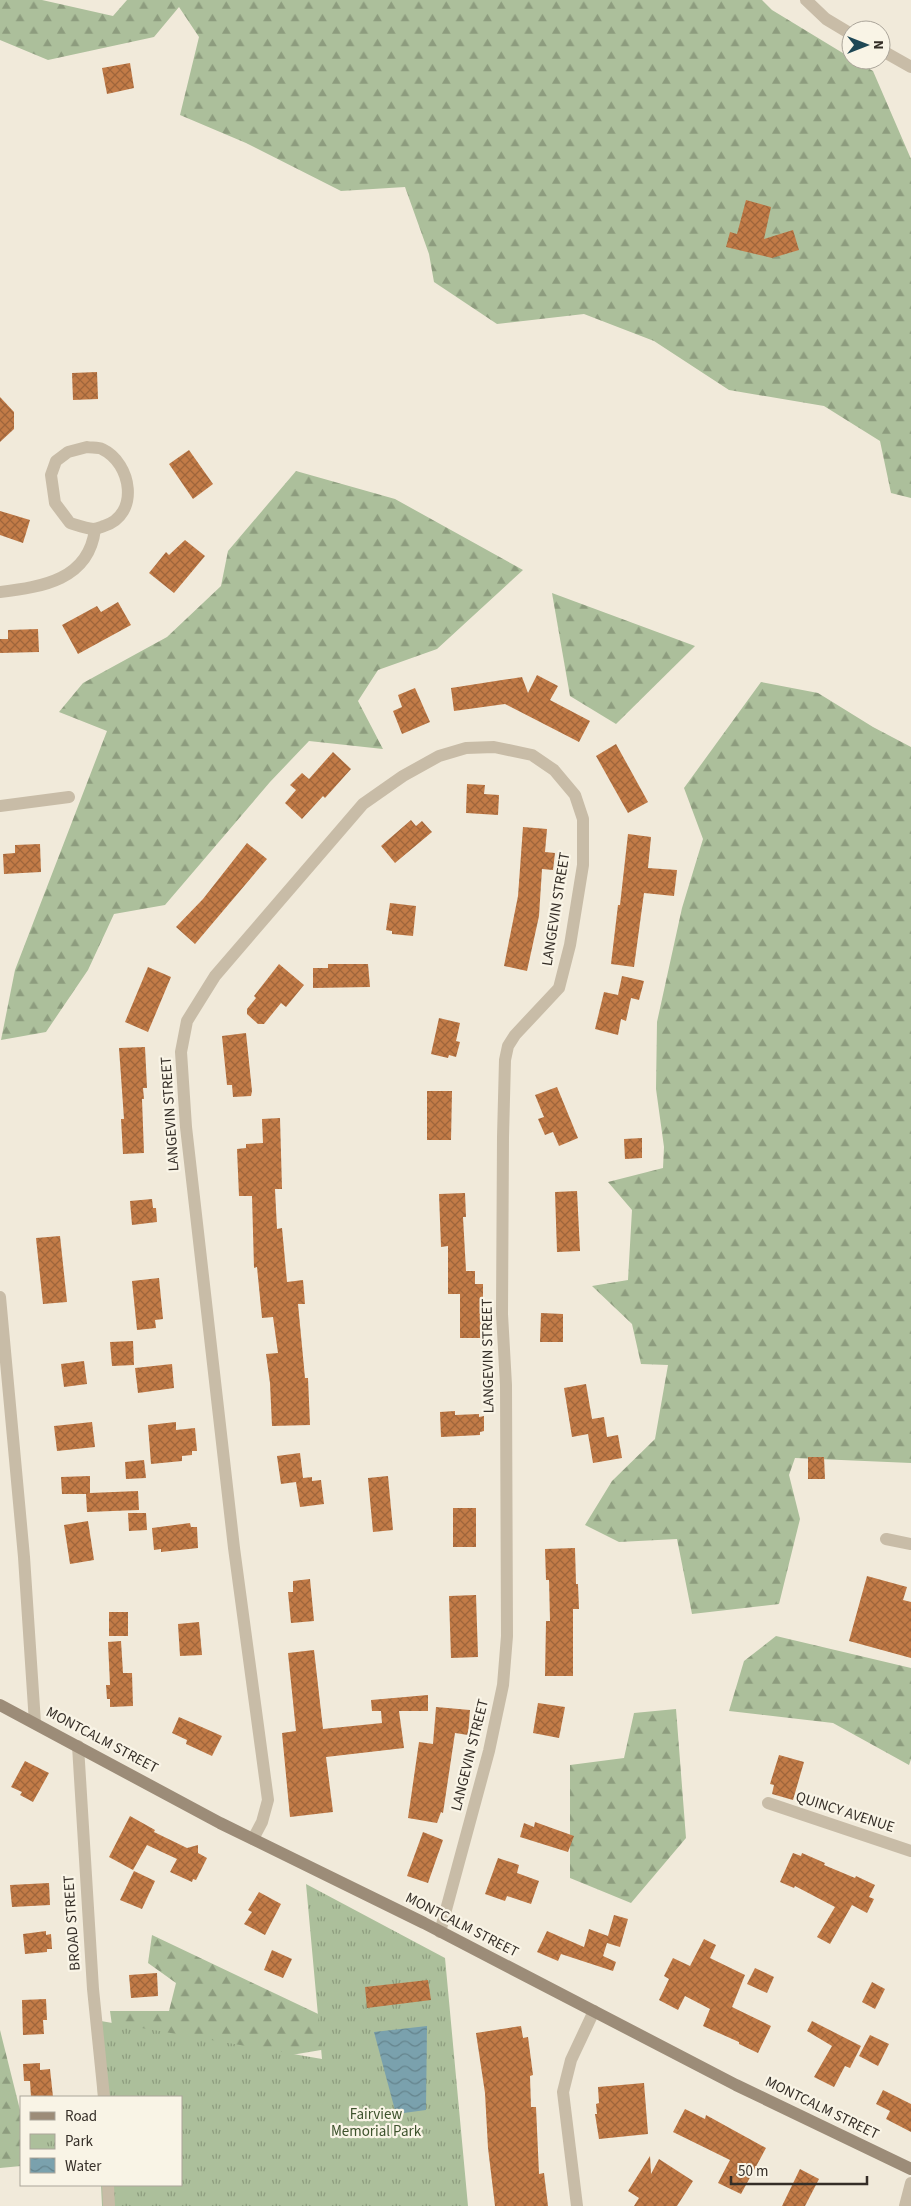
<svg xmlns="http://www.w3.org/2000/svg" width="911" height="2206" viewBox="0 0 911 2206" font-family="'Source Sans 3',sans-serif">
<defs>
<pattern id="forest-firs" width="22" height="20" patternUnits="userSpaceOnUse" patternTransform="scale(1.25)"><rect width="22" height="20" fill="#acbf9b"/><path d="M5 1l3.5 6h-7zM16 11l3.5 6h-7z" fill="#8d9c7e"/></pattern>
<pattern id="park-tufts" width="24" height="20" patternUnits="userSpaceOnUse" patternTransform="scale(1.25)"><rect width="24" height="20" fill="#acbf9b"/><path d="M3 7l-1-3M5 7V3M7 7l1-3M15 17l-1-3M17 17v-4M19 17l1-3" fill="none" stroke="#8d9c7e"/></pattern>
<pattern id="water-waves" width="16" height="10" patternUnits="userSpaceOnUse" patternTransform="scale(1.25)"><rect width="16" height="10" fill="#7aa1ad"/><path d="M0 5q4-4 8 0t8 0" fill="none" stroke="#65848d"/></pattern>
<pattern id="building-cross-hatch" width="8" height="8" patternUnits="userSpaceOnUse" patternTransform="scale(1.25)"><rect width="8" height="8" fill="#c27b47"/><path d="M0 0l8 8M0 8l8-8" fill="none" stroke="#9e653b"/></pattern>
</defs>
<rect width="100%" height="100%" fill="#f1eada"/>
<g fill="url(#forest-firs)">
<polygon points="0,0 42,0 113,16 127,0 762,0 772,10 851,58 851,60 854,60 873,71 911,159 911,498 891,493 880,441 824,406 729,390 654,341 584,314 497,324 434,282 429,254 405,187 341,191 246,143 180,115 199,37 179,7 154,37 48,60 0,40"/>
<polygon points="296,471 395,499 523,570 437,649 378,670 358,701 383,749 309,741 270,782 165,905 114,914 88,970 46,1032 1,1040 15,970 107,731 59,712 83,683 167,637 221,586 228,551"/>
<polygon points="552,593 695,646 616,724 570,696"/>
<polygon points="761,682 818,693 873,727 911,747 911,1463 795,1458 789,1475 800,1519 779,1604 692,1614 677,1539 619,1542 585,1525 612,1481 655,1439 668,1365 641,1364 632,1324 592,1286 628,1280 632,1210 608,1182 663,1168 664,1147 656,1089 657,1022 682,908 703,839 684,788"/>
<polygon points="776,1636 911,1668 911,1759 909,1765 833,1723 729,1711 744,1661"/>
<polygon points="676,1709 686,1838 631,1903 570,1878 570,1765 624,1758 634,1713"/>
<polygon points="152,1935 333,2021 327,2049 243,2063 114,2040 110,2011 169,2011 176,1983 148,1963"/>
<polygon points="0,2030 21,2114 21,2166 0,2168"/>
</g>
<polygon fill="url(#park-tufts)" points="306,1884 445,1958 468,2206 102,2206 101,2185 181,2185 181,2097 98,2097 95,2020 322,2059"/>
<polygon fill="url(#water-waves)" points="427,2026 426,2110 396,2114 374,2032"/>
<g fill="url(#building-cross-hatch)">
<polygon points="130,63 134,88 107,94 102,68"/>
<polygon points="746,200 771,207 764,239 793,230 799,250 772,258 726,247 730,232 737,234"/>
<polygon points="97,372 98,399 73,400 72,373"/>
<polygon points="0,397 14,412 14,429 0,442"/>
<polygon points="189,450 213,484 193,499 169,464"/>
<polygon points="0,511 30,520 23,543 0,535"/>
<polygon points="185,540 205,556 174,593 149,573 166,552 169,555"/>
<polygon points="118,602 131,625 78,654 62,625 97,606 101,612"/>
<polygon points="38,629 39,652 0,653 0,639 8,639 8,630"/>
<polygon points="537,675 558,686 550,700 590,721 579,742 505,704 454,711 451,688 522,677 528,693"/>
<polygon points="415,688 430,722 402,734 393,711 402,707 398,695"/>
<polygon points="616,744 648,802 628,813 596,756"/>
<polygon points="333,752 351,769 325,798 323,796 302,819 285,803 296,790 290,785 302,773 309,779"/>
<polygon points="467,784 485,785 484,794 499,795 498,815 466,813"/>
<polygon points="411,820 416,826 422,821 432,832 395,863 381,846"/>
<polygon points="523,827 547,829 545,852 555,853 553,870 542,869 539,916 527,971 504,966 518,896"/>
<polygon points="628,834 651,837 648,868 677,870 674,896 644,893 634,967 611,964 618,905 620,905"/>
<polygon points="247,843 267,859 195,944 176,927 203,899"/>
<polygon points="40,844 41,872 4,874 3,854 15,853 15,845"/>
<polygon points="390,903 416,906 413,936 392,934 392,931 386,930"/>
<polygon points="279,964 304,985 286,1007 281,1003 264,1024 258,1024 247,1014 247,1009 256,998 254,996"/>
<polygon points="328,964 368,964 370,987 313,988 313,968 328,968"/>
<polygon points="148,967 171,977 148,1032 125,1022"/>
<polygon points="622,976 644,981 639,1000 631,998 626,1021 621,1019 618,1035 595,1029 604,992 618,995"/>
<polygon points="439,1018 460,1023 456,1041 460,1042 456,1057 449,1055 448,1058 431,1054"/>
<polygon points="246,1033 252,1091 251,1096 233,1097 232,1085 227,1085 222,1036"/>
<polygon points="145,1047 147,1088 143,1088 144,1099 142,1099 144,1153 123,1154 121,1119 124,1119 119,1048"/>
<polygon points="557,1087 578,1138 559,1146 553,1132 545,1135 538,1119 544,1117 535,1095"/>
<polygon points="427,1091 452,1091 451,1140 427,1140"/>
<polygon points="280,1118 282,1189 275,1189 277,1229 282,1228 287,1282 303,1280 305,1304 298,1304 305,1378 308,1378 310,1425 272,1426 270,1383 266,1354 278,1353 273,1317 262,1318 257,1267 254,1268 252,1196 239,1196 237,1149 246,1148 246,1144 263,1143 262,1119"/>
<polygon points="642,1138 642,1158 625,1159 624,1139"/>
<polygon points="577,1191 580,1251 557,1252 555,1192"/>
<polygon points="465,1193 466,1217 463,1217 466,1271 475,1271 475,1284 483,1284 483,1338 460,1338 460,1294 448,1294 448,1246 441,1247 439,1194"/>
<polygon points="152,1199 153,1208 156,1208 157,1222 132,1225 130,1201"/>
<polygon points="60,1236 67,1302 43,1304 36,1238"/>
<polygon points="159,1278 163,1319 155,1320 156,1328 137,1330 132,1281"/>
<polygon points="541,1313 563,1314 563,1342 540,1342"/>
<polygon points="133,1341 134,1365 112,1366 110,1342"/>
<polygon points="84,1361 87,1384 64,1387 61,1364"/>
<polygon points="172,1364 174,1388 138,1393 135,1368"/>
<polygon points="586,1384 592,1419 604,1417 607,1437 618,1435 622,1458 593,1463 588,1434 572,1437 564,1388"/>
<polygon points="455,1411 455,1415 479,1414 479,1417 484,1416 484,1431 480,1432 480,1435 441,1437 440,1412"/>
<polygon points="92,1422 95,1447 57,1451 54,1426"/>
<polygon points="176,1422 176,1430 195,1428 197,1451 192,1451 192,1455 182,1456 182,1461 151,1464 148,1425"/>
<polygon points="300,1453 303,1478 312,1477 312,1481 321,1480 324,1504 300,1507 296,1482 281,1484 277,1456"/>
<polygon points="808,1457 824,1457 825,1479 808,1479"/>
<polygon points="144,1460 146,1478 126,1479 125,1462"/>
<polygon points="90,1476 90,1493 138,1491 139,1510 87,1512 86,1494 62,1494 61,1477"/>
<polygon points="388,1476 393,1530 373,1532 368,1478"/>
<rect x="453" y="1508" width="23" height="39"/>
<polygon points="128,1513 146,1513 147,1530 129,1531"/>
<polygon points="88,1521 94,1560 70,1564 64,1525"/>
<polygon points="190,1523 191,1527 197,1527 198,1548 161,1552 161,1549 154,1550 152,1528"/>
<polygon points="575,1548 576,1584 578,1584 579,1609 573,1609 573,1676 545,1676 546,1621 550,1621 549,1580 546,1580 545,1549"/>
<polygon points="867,1576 907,1587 903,1600 911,1602 911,1658 849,1641"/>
<polygon points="310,1579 314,1621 291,1623 288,1592 293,1592 293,1581"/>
<polygon points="476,1595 478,1657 451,1658 449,1596"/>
<rect x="109" y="1612" width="19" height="24"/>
<polygon points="199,1622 202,1655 180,1656 178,1624"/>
<polygon points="121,1641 123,1673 132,1673 133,1706 110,1707 110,1699 107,1699 106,1685 110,1685 108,1642"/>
<polygon points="314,1650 323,1729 382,1723 381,1711 372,1711 371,1700 428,1695 428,1711 399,1711 404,1748 326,1757 333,1812 290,1817 282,1733 296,1731 288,1653"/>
<polygon points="538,1703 565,1707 559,1738 533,1733"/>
<polygon points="436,1707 470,1710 468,1735 455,1733 443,1813 441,1812 437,1823 408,1818 419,1742 433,1744"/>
<polygon points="179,1717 222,1736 212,1756 186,1744 187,1740 172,1733"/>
<polygon points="779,1755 804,1762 793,1800 772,1794 774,1785 770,1784"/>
<polygon points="25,1761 49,1773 33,1802 20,1795 22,1792 11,1787"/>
<polygon points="130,1816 155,1830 154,1832 187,1848 198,1845 198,1853 207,1858 196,1880 193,1879 192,1882 170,1872 177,1859 147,1845 133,1870 109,1857"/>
<polygon points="535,1822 574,1836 568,1852 520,1837 524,1823 534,1827"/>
<polygon points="423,1832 443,1840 428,1883 407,1876"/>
<polygon points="793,1853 801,1856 802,1853 825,1863 824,1865 855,1878 856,1876 875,1885 869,1897 874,1899 867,1913 852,1905 830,1944 817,1937 835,1907 795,1886 794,1888 780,1882"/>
<polygon points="498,1858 519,1865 517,1873 539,1881 531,1904 507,1896 505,1901 485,1894"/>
<polygon points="134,1871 155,1881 142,1909 120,1900"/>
<polygon points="49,1883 50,1905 12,1907 10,1885"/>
<polygon points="259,1892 281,1904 265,1935 244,1924 252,1912 248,1910"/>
<polygon points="614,1915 628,1919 620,1947 607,1943 603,1956 616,1962 613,1971 561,1954 558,1961 537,1952 547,1931 584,1947 589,1929 608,1936"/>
<polygon points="46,1931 46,1935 51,1934 52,1949 47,1949 47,1952 25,1954 23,1934"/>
<polygon points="704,1939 716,1945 710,1958 745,1975 732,2007 771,2026 758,2053 739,2044 739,2042 703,2026 710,2009 685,1996 678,2010 659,2000 669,1979 664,1976 673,1958 690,1966"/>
<polygon points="272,1950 292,1959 283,1978 264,1970"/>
<polygon points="755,1968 774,1977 767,1993 747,1984"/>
<polygon points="157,1973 158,1996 131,1998 129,1975"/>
<polygon points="428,1980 431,2000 367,2008 365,1987"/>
<polygon points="872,1982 885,1989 875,2009 862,2002"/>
<polygon points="46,1999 47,2020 43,2020 44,2034 23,2035 22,2000"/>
<polygon points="812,2021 861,2046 850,2068 845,2066 834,2087 814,2077 832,2046 807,2031"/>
<polygon points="521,2026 523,2038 528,2037 533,2075 530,2076 531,2107 536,2107 539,2174 544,2173 548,2206 495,2206 488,2148 485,2093 476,2033"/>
<polygon points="870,2035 889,2044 878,2066 859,2056"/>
<polygon points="40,2063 40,2070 50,2069 53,2097 31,2097 30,2081 24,2081 23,2064"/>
<polygon points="644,2083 648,2134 599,2139 595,2114 597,2114 596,2104 599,2103 598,2087"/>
<polygon points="883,2090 911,2104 911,2132 886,2119 890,2111 876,2104"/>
<polygon points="685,2109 705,2119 706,2115 766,2148 741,2194 718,2183 730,2160 673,2132"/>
<polygon points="650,2156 651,2174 659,2159 693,2181 677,2206 634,2206 639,2198 628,2191"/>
<polygon points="800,2169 819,2179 805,2206 782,2206"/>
</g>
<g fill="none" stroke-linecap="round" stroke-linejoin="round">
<g stroke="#c8bca7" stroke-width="12">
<polyline points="806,0 826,19 851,34"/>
<polyline points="881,50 911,67"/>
<path d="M87,447c4,1 11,0 15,2 30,14 38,66 2,77 -3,1 -7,3 -11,3 -8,-1 -16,-4 -23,-6l-15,-20 -4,-28 5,-14 12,-9z"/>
<path d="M0,592c42,-5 89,-12 95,-63"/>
<polyline points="0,806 69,797"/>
<polyline points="0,1297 24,1557 35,1723"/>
<polyline points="886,1539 911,1544"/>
<polyline points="78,1746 93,1989 104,2097"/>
<polyline points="768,1803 911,1851"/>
<polyline points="253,1839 262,1822 268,1800 234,1548 186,1127 181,1052 187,1021 215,976 363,804 403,776 439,756 466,748 494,747 532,755 554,770 575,795 583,819 583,865 570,945 559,988 515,1035 508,1046 505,1060 503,1137 502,1314 506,1385 507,1636 503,1685 489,1751 440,1932"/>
<polyline points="108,2185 109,2206"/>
<polyline points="577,2206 563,2092 571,2060 594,2011"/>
</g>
<polyline stroke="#c8bca7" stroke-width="12" points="905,2206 911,2183"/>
<polyline stroke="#9c8c78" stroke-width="12" points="0,1705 220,1823 424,1923 736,2085 911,2169"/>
</g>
<g text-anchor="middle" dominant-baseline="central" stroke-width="4.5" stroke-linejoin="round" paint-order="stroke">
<g font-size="15" fill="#352e27" stroke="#f9f4e6">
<text transform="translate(556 909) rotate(-81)">LANGEVIN STREET</text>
<text transform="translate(170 1114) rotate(-94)">LANGEVIN STREET</text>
<text transform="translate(488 1356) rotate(-91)">LANGEVIN STREET</text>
<text transform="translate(102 1740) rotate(28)">MONTCALM STREET</text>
<text transform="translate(470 1755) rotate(-76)">LANGEVIN STREET</text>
<text transform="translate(845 1812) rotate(18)">QUINCY AVENUE</text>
<text transform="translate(72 1923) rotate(-94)">BROAD STREET</text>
<text transform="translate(462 1925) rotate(27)">MONTCALM STREET</text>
<text transform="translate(822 2108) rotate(26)">MONTCALM STREET</text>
</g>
<g font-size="15" fill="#3d522c" stroke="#f9f4e6">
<text x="376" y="2114">Fairview<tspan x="376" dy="17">Memorial Park</tspan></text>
</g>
</g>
<rect x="20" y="2096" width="162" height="90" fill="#f9f4e6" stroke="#aba59a"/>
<rect x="30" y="2112" width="25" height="8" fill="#9c8c78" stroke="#aba59a"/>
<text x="65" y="2121" font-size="15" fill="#352e27">Road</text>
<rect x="30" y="2134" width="25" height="15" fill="url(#park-tufts)" stroke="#aba59a"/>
<text x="65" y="2146" font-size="15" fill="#352e27">Park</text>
<rect x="30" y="2158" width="25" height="15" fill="url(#water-waves)" stroke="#aba59a"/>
<text x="65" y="2171" font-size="15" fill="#352e27">Water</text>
<g transform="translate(866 45) rotate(90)"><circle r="24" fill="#f9f4e6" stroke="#aba59a"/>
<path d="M0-4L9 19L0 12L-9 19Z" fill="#1e4755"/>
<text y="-8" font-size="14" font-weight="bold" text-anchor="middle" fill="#352e27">N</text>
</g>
<path d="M731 2176v8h136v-8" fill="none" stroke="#352e27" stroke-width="2.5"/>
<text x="738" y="2176" font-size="15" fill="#352e27" stroke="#f9f4e6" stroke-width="4" paint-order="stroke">50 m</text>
</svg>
